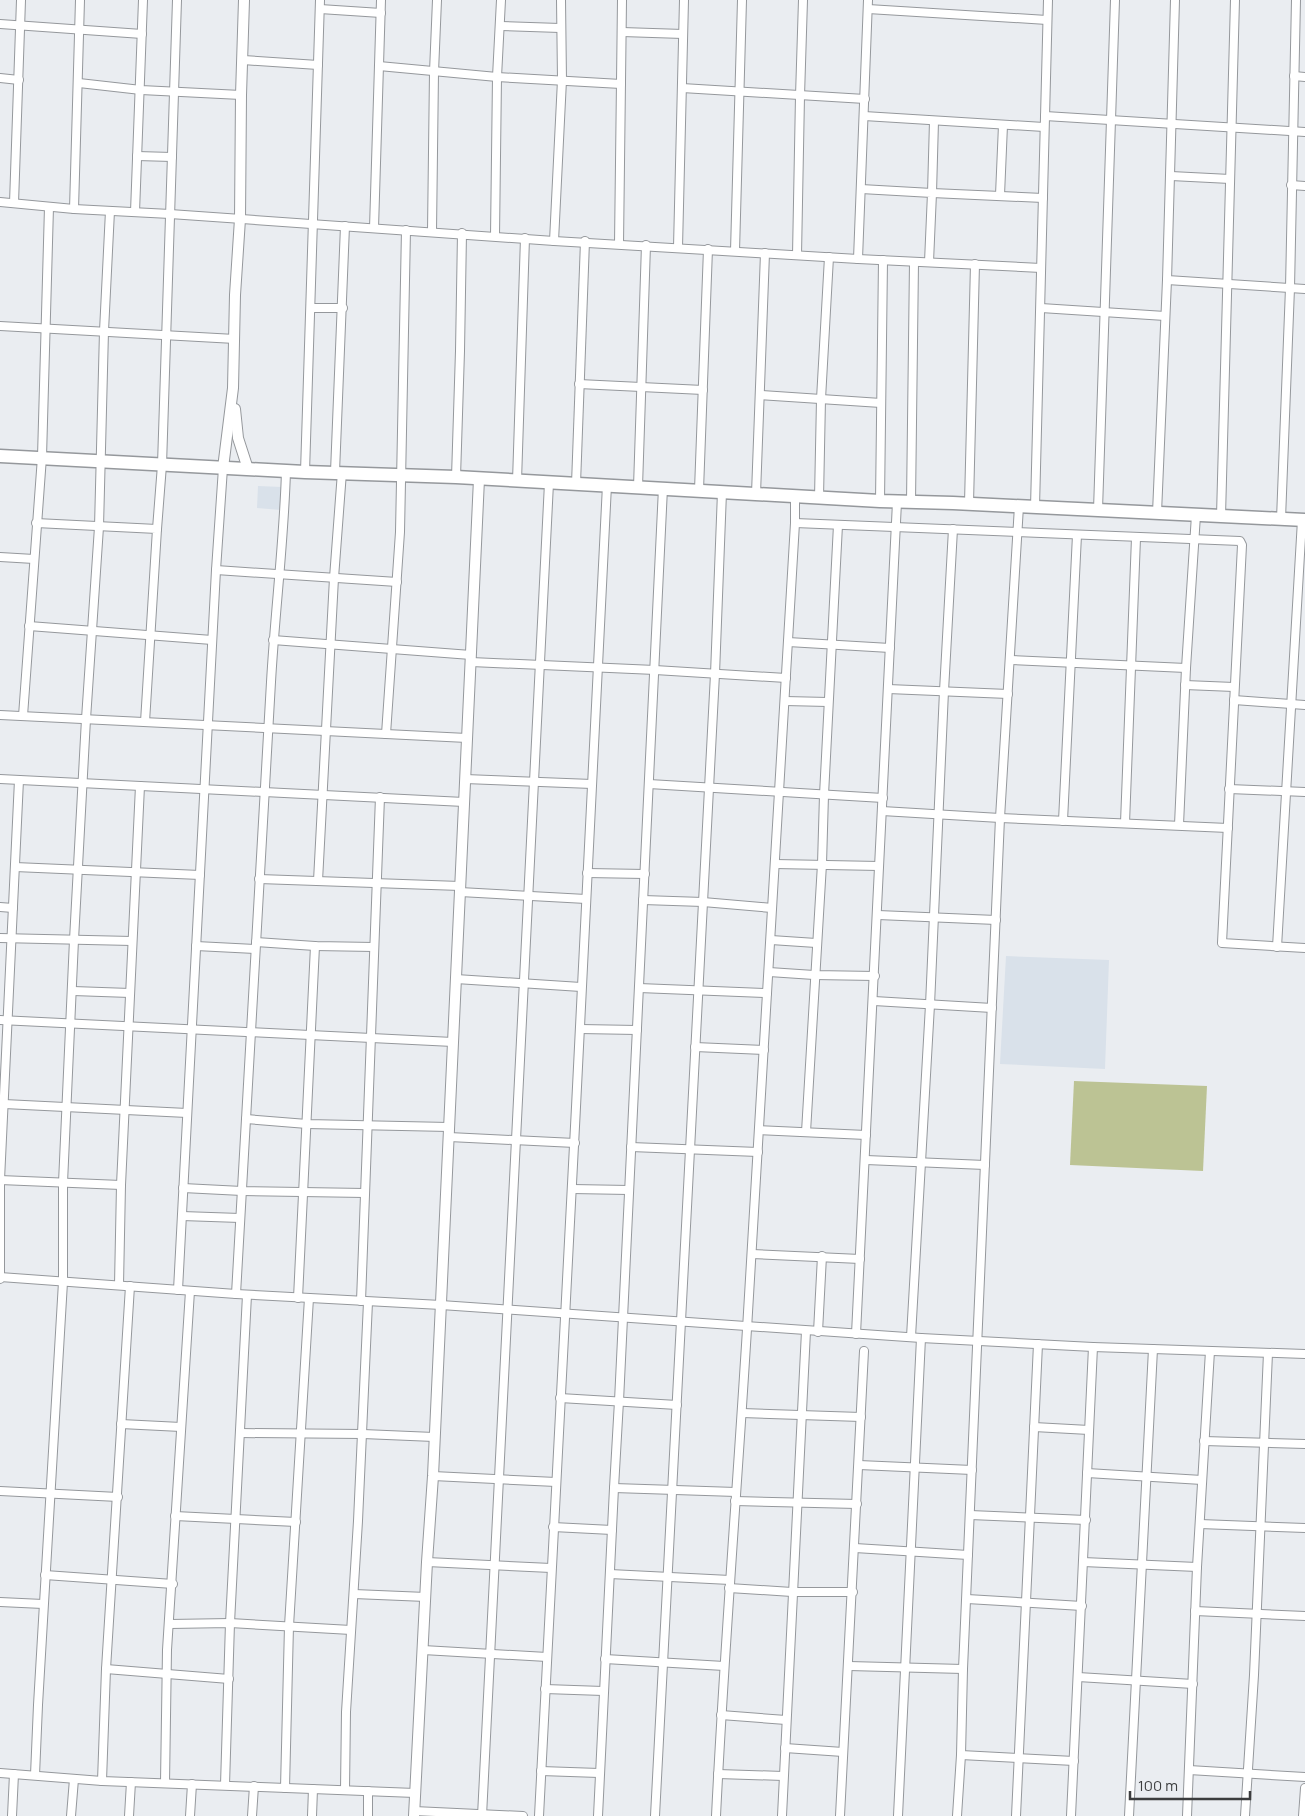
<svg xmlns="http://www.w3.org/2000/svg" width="1305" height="1816" viewBox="0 0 1305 1816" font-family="Manrope,sans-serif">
<rect width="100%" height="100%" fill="#eaedf1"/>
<g fill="#d9e1ea">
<polygon points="258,486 282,487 281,510 257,508"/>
<polygon points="1006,956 1109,960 1105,1069 1000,1064"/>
</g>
<polygon fill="#bcc394" points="1074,1081 1207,1086 1203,1171 1070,1165"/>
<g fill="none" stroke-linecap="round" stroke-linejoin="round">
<defs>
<g id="minor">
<polyline points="320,9 381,13"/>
<polyline points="868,9 1047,20"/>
<polyline points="0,24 142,34"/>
<polyline points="500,26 560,28"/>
<polyline points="622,32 683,34"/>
<polyline points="243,60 318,65"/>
<polyline points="379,66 497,77 621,84"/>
<polyline points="1294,76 1305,77"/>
<polyline points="0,78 19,80"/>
<polyline points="79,83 141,90 241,95"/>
<polyline points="682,88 865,99"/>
<polyline points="864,116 1044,127"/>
<polyline points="1045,116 1305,132"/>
<polyline points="934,121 932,193 1043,198"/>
<polyline points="137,156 172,157"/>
<polyline points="1171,176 1230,179"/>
<polyline points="1291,185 1305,186"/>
<polyline points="861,189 932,193 929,262"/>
<polyline points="1000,195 1003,125"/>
<polyline points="0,202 74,209 170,214 554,241 858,259 1041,268"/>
<polyline points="14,203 21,0"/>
<polyline points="74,209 80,0"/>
<polyline points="135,212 143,0"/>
<polyline points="374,228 381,0"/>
<polyline points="432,231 434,72 437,0"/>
<polyline points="495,236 497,77 501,0"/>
<polyline points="554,241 562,80 561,0"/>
<polyline points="619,244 622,0"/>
<polyline points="678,247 684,0"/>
<polyline points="735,251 742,0"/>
<polyline points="797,255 800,96 803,0"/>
<polyline points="858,259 868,0"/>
<polyline points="1167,280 1305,289"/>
<polyline points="311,308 343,308"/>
<polyline points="1041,308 1165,316"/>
<polyline points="0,326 235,339"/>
<polyline points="579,384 703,390"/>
<polyline points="760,395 881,403"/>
<polyline points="305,472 320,0"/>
<polyline points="335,472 345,226"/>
<polyline points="456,477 460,351 462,233"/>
<polyline points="517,481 525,238"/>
<polyline points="576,484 585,241"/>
<polyline points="638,487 646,245"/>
<polyline points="699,490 708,249"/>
<polyline points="756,494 765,253"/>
<polyline points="819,498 821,399 829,257"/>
<polyline points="880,501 883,260"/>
<polyline points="911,502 914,262"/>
<polyline points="969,503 975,264"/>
<polyline points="1035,507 1048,0"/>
<polyline points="1098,510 1115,0"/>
<polyline points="1157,513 1167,280 1175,0"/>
<polyline points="1221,516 1235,0"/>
<polyline points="1281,519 1290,288 1296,0"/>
<polyline points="36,523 157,529 145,722"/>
<polyline points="795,523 1240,541 1242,545 1222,943 1305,948"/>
<polyline points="157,529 162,465 177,0"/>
<polyline points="0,557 34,559"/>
<polyline points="216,570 397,582"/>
<polyline points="29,626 212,640"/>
<polyline points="273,640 471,655"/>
<polyline points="788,642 890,648"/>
<polyline points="1010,660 1186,668"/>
<polyline points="471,662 655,670 786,678"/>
<polyline points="1185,685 1234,687"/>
<polyline points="888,689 1008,694"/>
<polyline points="1234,700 1305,705"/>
<polyline points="785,701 828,702"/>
<polyline points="0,715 467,738"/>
<polyline points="23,716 42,457 49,207"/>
<polyline points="386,734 400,532 406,230"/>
<polyline points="0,779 464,802"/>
<polyline points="465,779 592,784"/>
<polyline points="649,784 883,798"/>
<polyline points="1229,789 1305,792"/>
<polyline points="882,811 1000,818 1228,828"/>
<polyline points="1063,821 1077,535"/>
<polyline points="1125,823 1136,538"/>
<polyline points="1179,825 1186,668 1196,515"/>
<polyline points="775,864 879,866"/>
<polyline points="15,867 200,875"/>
<polyline points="587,873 645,874"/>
<polyline points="259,879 460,886"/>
<polyline points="318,881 334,578 342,472"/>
<polyline points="460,892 586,899"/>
<polyline points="643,900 703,902 772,908"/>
<polyline points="0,907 13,908"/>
<polyline points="878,915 996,920"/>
<polyline points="0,938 132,941"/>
<polyline points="771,940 816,943"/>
<polyline points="256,942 315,946 374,947"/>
<polyline points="196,946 255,949"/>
<polyline points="1277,947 1302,520"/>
<polyline points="769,972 814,975 875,976"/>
<polyline points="456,979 581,987"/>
<polyline points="639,988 767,993"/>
<polyline points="73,991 130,993"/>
<polyline points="874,1001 992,1008"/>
<polyline points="0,1020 453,1042"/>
<polyline points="580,1029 637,1030"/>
<polyline points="695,1047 764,1050"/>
<polyline points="4,1104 187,1113"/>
<polyline points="246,1119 307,1124 449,1127"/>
<polyline points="759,1130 866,1135"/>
<polyline points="806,1132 822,864 824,795 838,525"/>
<polyline points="449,1137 575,1143"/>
<polyline points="631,1147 758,1152"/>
<polyline points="866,1160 985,1165"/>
<polyline points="0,1180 121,1185"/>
<polyline points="183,1188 242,1191 365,1193"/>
<polyline points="572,1189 629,1190"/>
<polyline points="182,1216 240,1218"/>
<polyline points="752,1254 860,1259"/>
<polyline points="0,1277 236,1294 441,1305 921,1338 1093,1347 1305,1354"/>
<polyline points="0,1279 0,1180 19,780"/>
<polyline points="119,1285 121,1185 140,786"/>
<polyline points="178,1290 216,570 223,468"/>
<path d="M236,1294c12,-204 23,-408 35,-612 4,-71 13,-141 15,-211"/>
<polyline points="298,1298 315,946"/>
<polyline points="361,1301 380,797"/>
<polyline points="818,1332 822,1256"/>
<polyline points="856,1334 897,502"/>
<polyline points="911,1337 930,1005 944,691 953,529"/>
<polyline points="560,1398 677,1405"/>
<polyline points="742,1413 861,1417"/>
<polyline points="121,1424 181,1427"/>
<polyline points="1034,1427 1089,1430"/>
<polyline points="240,1433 363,1434 434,1437"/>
<polyline points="1204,1441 1305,1444"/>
<polyline points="859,1465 972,1470"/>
<polyline points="1087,1473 1202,1480"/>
<polyline points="433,1476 556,1482"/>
<polyline points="614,1488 736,1492"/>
<polyline points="0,1491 118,1497"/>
<polyline points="735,1501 857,1504"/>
<polyline points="970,1515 1086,1520"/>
<polyline points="175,1516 296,1522"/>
<polyline points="1200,1524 1305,1528"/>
<polyline points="553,1527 612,1530"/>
<polyline points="855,1548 968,1555"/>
<polyline points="427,1562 551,1568"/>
<polyline points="1083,1562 1197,1567"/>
<polyline points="610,1574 730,1580"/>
<polyline points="45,1575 173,1584"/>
<polyline points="729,1588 792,1592 853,1592"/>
<polyline points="354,1594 426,1597"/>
<polyline points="967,1599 1082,1606"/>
<polyline points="0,1602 43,1604"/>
<polyline points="1195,1611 1305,1616"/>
<polyline points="170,1624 230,1623 351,1630"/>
<polyline points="423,1650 547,1657"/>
<polyline points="605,1659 724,1666"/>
<polyline points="849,1666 963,1669"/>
<polyline points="106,1669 229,1679"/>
<polyline points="1078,1677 1193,1684"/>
<polyline points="545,1689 603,1691"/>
<polyline points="721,1715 786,1720"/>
<polyline points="785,1748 843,1752"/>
<polyline points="961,1755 1074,1761"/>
<polyline points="1189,1770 1305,1777"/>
<polyline points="541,1771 599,1773"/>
<polyline points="0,1773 102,1781 415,1793"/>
<polyline points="718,1774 783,1776"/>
<polyline points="35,1775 38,1705 63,1282 63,1183 74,940 86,719 99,527 104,331 110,211"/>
<polyline points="102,1781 106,1669 130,1286"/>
<polyline points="165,1783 167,1650 190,1291"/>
<polyline points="225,1785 230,1623 247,1295"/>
<polyline points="285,1788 289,1626 309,1298"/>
<polyline points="345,1790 346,1712 358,1521 368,1302"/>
<polyline points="414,1811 523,1816"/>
<polyline points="12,1816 14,1774"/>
<polyline points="71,1816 74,1779"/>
<polyline points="129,1816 131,1782"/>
<polyline points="190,1816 192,1784"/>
<polyline points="252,1816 254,1786"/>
<polyline points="312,1816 313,1789"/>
<polyline points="368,1816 368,1791"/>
<polyline points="482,1816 549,483"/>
<path d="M539,1816c23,-444 47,-887 68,-1331"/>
<polyline points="598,1816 614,1488 619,1401 663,488"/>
<polyline points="655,1816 715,674 722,492"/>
<path d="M716,1816c8,-163 21,-325 31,-487 18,-269 33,-538 48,-806v-27"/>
<polyline points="782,1816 806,1331"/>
<polyline points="840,1816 864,1351"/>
<polyline points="898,1816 921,1338"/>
<polyline points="957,1816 961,1755 963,1669 1000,818 1019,506"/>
<polyline points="1016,1816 1038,1344"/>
<polyline points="1071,1816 1093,1347"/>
<path d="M1129,1816c8,-156 15,-312 24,-467"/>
<polyline points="1187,1816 1197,1567 1210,1351"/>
<polyline points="1245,1816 1254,1675 1268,1353"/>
<polyline points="1303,1816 1305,1788"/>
</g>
<g id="tertiary">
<polyline points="235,409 238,438 248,469"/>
<polyline points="223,468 233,388 235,295 240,219 241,95 244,0"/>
<polyline points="414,1816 427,1562 433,1476 479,479"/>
</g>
<polyline id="trunk" points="0,456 305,472 456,477 880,501 953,503 1305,520"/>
</defs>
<use href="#minor" stroke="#95989c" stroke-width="10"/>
<use href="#tertiary" stroke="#95989c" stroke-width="12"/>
<use href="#trunk" stroke="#95989c" stroke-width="15"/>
<use href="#minor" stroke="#fff" stroke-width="8"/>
<use href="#tertiary" stroke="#fff" stroke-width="10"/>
<use href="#trunk" stroke="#fff" stroke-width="12"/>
</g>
<path d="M1130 1791v8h120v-8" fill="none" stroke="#3c3d3e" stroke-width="2.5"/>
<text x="1138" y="1791" font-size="15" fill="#3c3d3e" stroke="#eaedf1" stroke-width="4" paint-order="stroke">100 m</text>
</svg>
